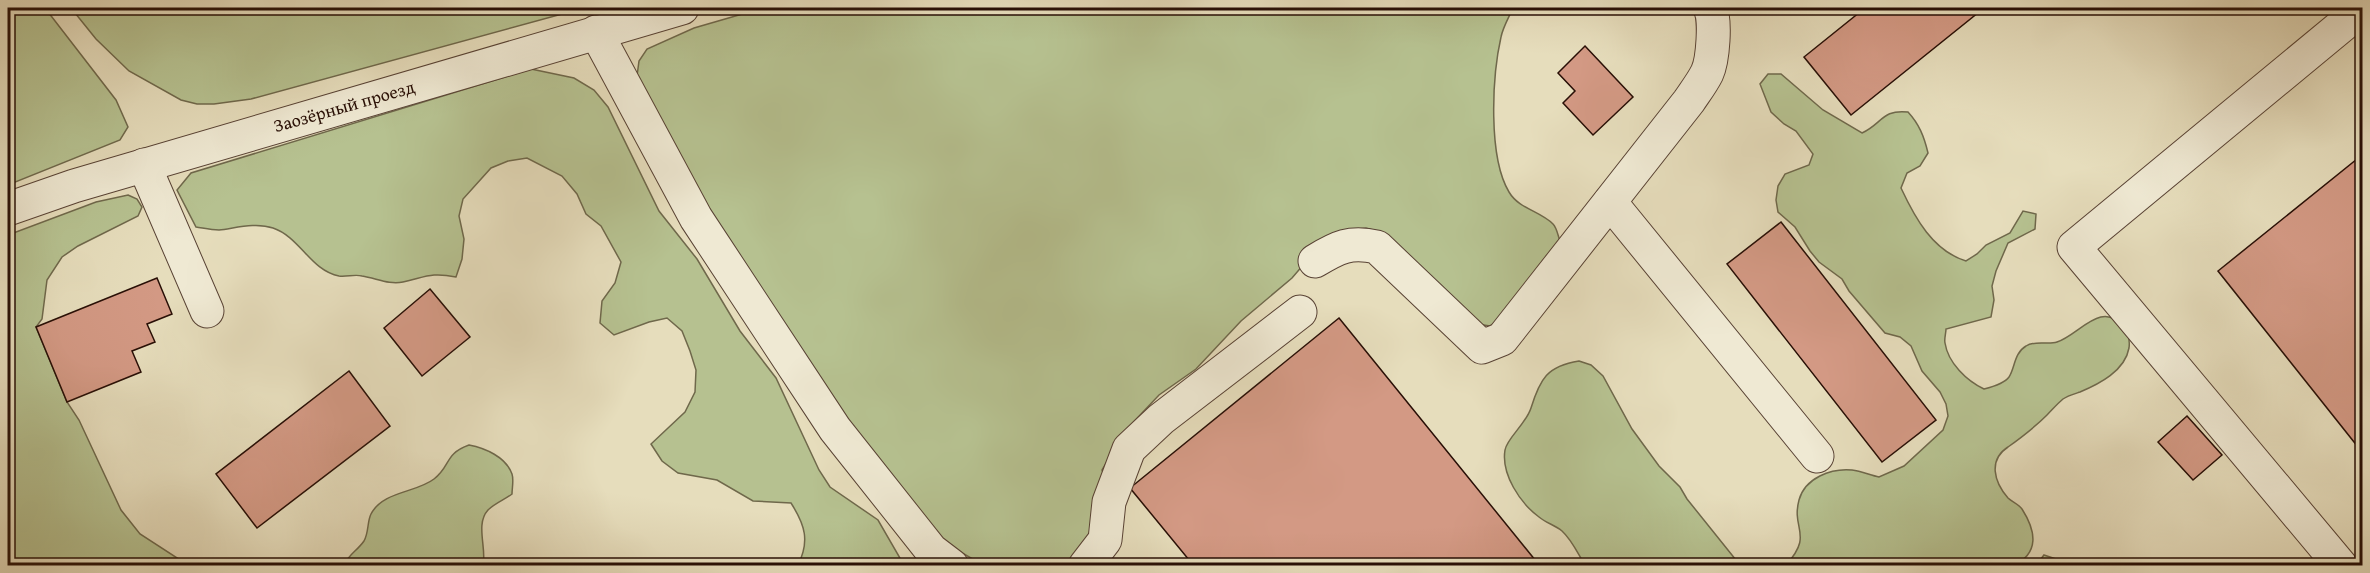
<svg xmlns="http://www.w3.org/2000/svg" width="2370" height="573" viewBox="0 0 2370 573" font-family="'Gentium Book Plus',serif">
<rect width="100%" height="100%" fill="#e6ddbc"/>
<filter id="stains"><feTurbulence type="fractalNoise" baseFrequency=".00333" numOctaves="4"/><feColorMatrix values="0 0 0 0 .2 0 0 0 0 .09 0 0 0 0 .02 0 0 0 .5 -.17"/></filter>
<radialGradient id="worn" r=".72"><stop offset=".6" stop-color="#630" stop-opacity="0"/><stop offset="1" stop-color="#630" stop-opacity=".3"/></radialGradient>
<g fill="#b6c190" stroke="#6f684b" stroke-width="1.5">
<polygon points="8,8 45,8 116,100 128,127 120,140 8,185"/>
<polygon points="71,8 584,8 251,99 214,104 197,104 181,100 129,71 96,39"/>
<path d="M763,8h750c-4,9 -10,19 -12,29 -9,40 -13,120 8,155 10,17 31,19 44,32 4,4 5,12 7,17l-51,71 -19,14 -19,-3 -85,-89 -20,-6 -16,2 -28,13 -30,35 -51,43 -45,48 -37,26 -34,36 -23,39 2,5 -15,59 -14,26 -13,5h-79l-59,-34 -215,-314 -72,-141 2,-15 8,-12 47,-21z"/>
<path d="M531,69l43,9 20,12 14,17 51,104 38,48 43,72 36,47 43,92 11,17 48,33 26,45h-106c12,-24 7,-40 -7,-62l-38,-2 -36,-21 -39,-7 -16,-12 -11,-17 34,-32 10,-20 1,-22 -6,-19 -8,-20 -15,-13 -18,4 -35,13 -14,-12 2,-22 13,-18 6,-21 -20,-36 -15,-12 -9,-20 -15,-18 -35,-18 -19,3 -17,7 -28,31 -4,17 5,23 -2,20 -6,18c-25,-5 -30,0 -53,5 -14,3 -27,-4 -41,-6 -7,-2 -15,1 -23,0 -28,-5 -39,-39 -66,-48 -17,-6 -37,0 -54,2 -8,0 -16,-2 -23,-3l-19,-37 14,-17z"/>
<path d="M1768,74h13l42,36 39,23c20,-9 20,-24 46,-21 11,12 16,24 20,41l-8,13 -13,7 -6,15c14,30 32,63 65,73l11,-7 9,-9 24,-12 13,-22 13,3 -1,15 -27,14 -12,28 -4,15 2,14 -3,17 -45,12c0,4 -2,10 -1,14 3,20 22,38 39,46 8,-2 20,-5 25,-12 6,-9 5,-24 17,-31 9,-6 22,-1 31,-4 22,-7 45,-43 66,-15 6,6 7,13 6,21 -4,23 -30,36 -49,44 -6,2 -13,4 -17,7 -6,5 -11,11 -16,16 -13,13 -25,22 -39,32 -20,13 -14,35 0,51 4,4 11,6 14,11 14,22 18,44 -9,57l-227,-1c28,-31 5,-35 13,-65 6,-22 32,-32 53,-30 9,1 18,5 27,7l25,-11 39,-36 5,-14 -2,-12 -6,-12 -18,-21 -11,-25 -11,-9 -15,-4 -36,-42 -7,-12 -23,-17 -9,-11 -15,-24 -17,-15 -2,-12 2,-14 7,-12 24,-9 4,-11 -17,-23 -12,-7 -13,-12 -11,-28z"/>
<polygon points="128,195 137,199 142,207 138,216 78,246 62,257 47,280 42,319 36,327 67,402 79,420 121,510 140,534 188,565 8,566 8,235 96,202"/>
<path d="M1579,361l12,4 12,11 29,53 27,37 21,21 7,12 53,66h-155c-7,-11 -13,-25 -23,-34 -7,-6 -16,-8 -23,-14 -19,-14 -38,-43 -34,-67 2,-12 21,-26 26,-42 9,-29 16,-42 48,-47z"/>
<path d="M469,445c16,3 37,12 43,29 2,6 0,14 0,20 -8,6 -17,9 -24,16 -13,14 -1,39 -5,55h-139c5,-11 13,-14 20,-24 5,-9 3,-19 7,-27 12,-23 45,-21 63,-35 17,-13 10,-25 35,-34z"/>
<polygon points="2044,555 2074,565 2036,565"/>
</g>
<g fill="#d39984" stroke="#280f06" stroke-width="1.5">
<polygon points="1865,8 1984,8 1851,115 1804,57"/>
<polygon points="1585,46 1633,97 1593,135 1563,103 1575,91 1558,73"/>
<polygon points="2362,155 2362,452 2218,271"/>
<polygon points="1781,222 1936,420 1882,462 1727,264"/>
<polygon points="157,278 172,314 147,324 155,342 132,351 141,372 67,402 36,327"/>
<polygon points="430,289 470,337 422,376 384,328"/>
<polygon points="1339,318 1540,566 1194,566 1130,488"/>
<polygon points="349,371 390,426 257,528 216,474"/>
<polygon points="2187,416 2222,455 2193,480 2158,442"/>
</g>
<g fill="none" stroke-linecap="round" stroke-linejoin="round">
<defs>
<g id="minor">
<polyline points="596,32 696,218 835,429 931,550 952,566"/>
<polyline points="144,165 207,311"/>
<polyline points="1610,202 1817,456"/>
<polyline points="8,209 74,186 682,8"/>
<path d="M1315,261c23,-14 35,-20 62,-14l105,100 20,-8 187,-238c6,-9 13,-18 18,-28 6,-13 9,-53 3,-65"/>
<polyline points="1085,566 1105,540 1109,502 1129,449 1161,419 1300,312"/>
<polyline points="2341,566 2074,247 2362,9"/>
</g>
</defs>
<use href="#minor" stroke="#584234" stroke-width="35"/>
<use href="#minor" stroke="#efe9d3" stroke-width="33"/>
</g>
<g text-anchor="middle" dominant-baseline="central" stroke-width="5" stroke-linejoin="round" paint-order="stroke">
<g font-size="18" fill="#280f06" stroke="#efe9d3">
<text transform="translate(344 106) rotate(-16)">Заозёрный проезд</text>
</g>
</g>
<rect width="2370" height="573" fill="none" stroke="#e6ddbc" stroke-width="30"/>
<rect x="9" y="9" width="2352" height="555" fill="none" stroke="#280f06" stroke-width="3"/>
<rect x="15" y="15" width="2340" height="543" fill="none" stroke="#280f06" stroke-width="1.5"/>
<rect width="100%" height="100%" filter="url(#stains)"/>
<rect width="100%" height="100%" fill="url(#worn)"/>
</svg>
